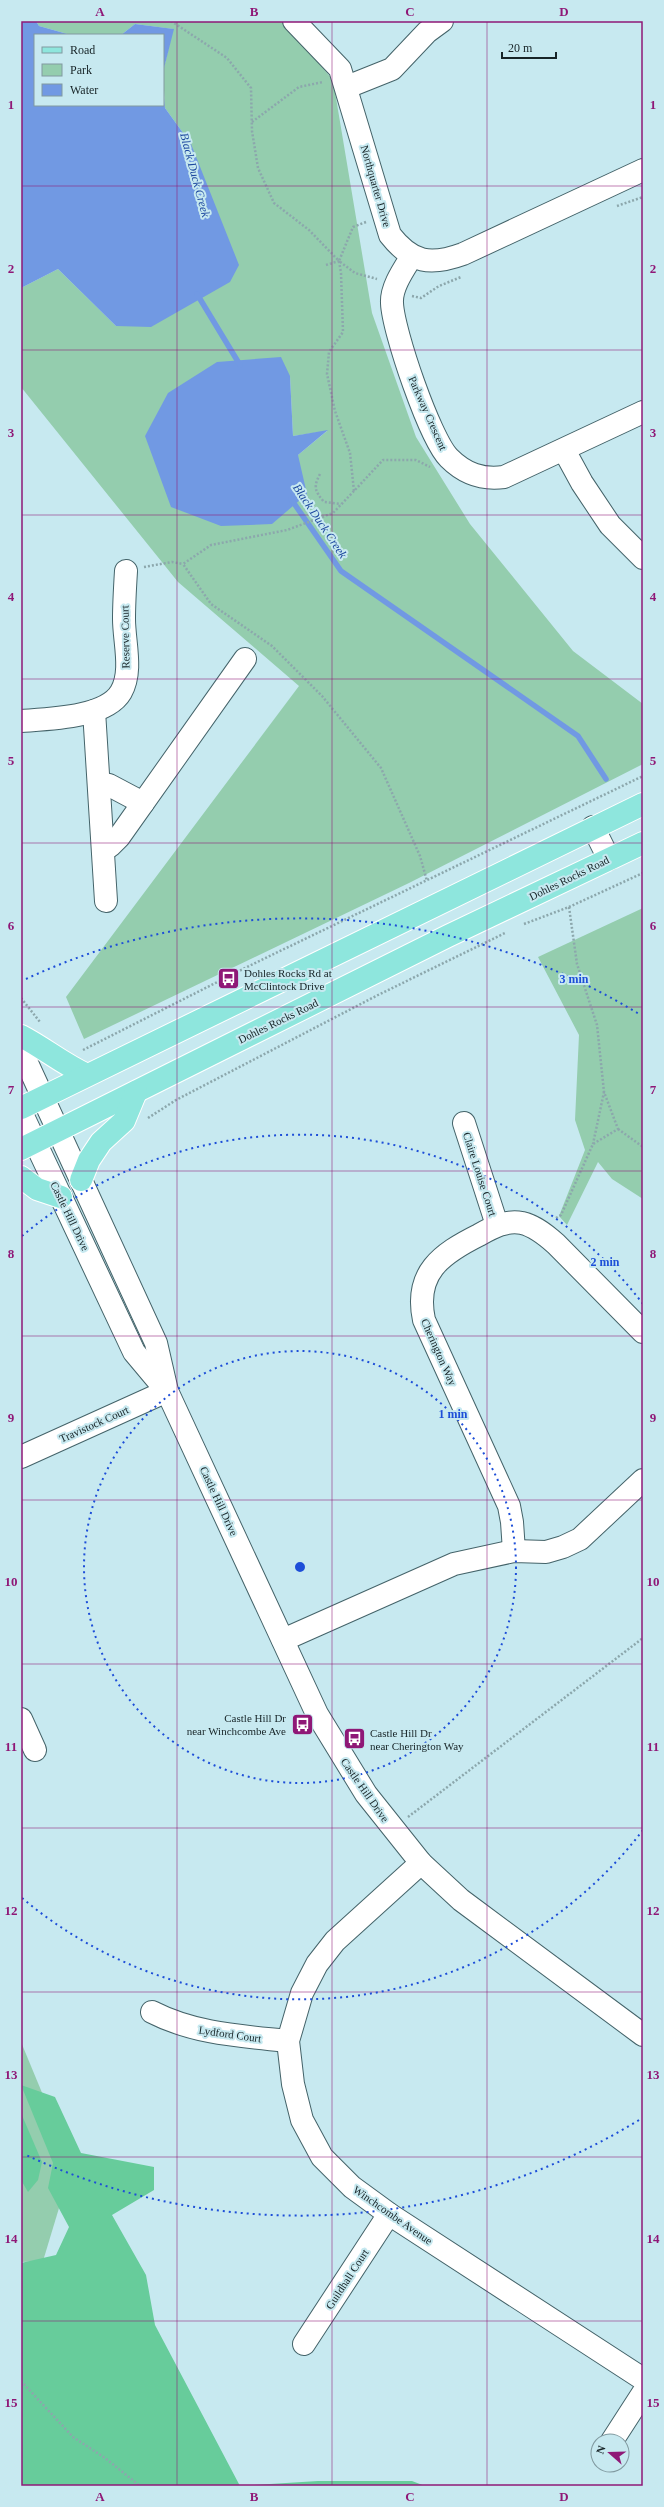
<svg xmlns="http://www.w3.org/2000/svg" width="664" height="2507" viewBox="0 0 664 2507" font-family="'Times New Roman',serif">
<rect width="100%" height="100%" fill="#c7e9f0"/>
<g fill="#94cdae" fill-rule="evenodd">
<path d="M36,21h247l50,59 39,233 44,124 54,87 103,127 70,53v60l-234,119 -325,156 -18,-42 233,-311 -121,-104 -157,-195v-99l37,-19 58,57 75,-182 -26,-36 -2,-36 10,-43 -38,-5 -14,11h-50l-32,-9zM290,376l3,60 34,-5 -29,24 -153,-19z"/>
<polygon points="643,908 643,1199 612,1179 598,1162 567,1225 559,1216 585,1150 575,1120 579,1035 538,957"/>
<polygon points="21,2042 72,2165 43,2261 21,2262"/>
</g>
<g fill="#67cc9b">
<polygon points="21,2085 55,2097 81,2153 154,2167 154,2190 112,2215 146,2275 155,2325 240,2486 21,2486 21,2263 56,2255 69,2227 48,2188 53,2163"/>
<polygon points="21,2113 42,2162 38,2180 28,2192 21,2180"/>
<polygon points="318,2481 412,2481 425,2486 240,2486"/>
</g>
<g fill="#7199e3">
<polygon points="21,21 36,21 39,26 71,35 35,35 35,105 163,105 163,88 165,108 191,144 239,265 230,282 151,327 116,326 58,269 21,288"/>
<polygon points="135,24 174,29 163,72 163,35 121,35"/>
<polygon points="281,357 290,376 293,436 328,430 298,455 307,494 272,524 221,526 171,507 145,436 168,393 217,362"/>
</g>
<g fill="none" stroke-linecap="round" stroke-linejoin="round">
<g stroke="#7199e3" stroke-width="5.5">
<polyline points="197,294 240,365"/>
<polyline points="291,499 341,571 578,736 606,779"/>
</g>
<defs>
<g id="minor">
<path d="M294,21l46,48 50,166c22,28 40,31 73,19l180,-84"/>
<polyline points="347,87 392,69 427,32 442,21"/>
<path d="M412,256c-8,13 -21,31 -20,47 1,28 38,136 57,155 16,16 33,22 55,19l139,-65"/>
<polyline points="564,450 582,483 610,525 643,558"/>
<polyline points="94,711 106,901"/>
<path d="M21,721c27,-2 85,-3 100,-29 12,-21 3,-50 3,-73 0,-16 1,-32 2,-48"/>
<polyline points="99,783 109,785 143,803"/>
<polyline points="593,827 609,859"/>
<polyline points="103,847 110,846 119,837 245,659"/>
<polyline points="21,1050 156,1343 167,1391 317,1714 366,1794 421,1863 461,1900 643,2035"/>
<polyline points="21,1112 134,1352 165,1389"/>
<polyline points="464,1123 497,1225"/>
<polyline points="21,1457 167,1391"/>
<path d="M514,1551l-2,-29 -3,-16 -85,-186c-10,-47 17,-66 55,-85 14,-8 27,-15 43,-12 13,3 24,12 34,21l87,88"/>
<polyline points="283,1640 454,1564 514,1551 546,1552 563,1547 580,1539 643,1480"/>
<polyline points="21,1719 35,1750"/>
<polyline points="421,1863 335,1941 317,1964 302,1993 288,2041 293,2084 302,2120 322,2157 352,2187 389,2214 643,2379"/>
<path d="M152,2012c43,22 89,24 136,29"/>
<polyline points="304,2344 389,2214"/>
<polyline points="612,2441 643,2393"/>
</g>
<g id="major">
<path d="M21,1036c23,12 42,28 66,39"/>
<polyline points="21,1108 643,804"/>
<polyline points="21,1149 448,936 643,843"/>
<polyline points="21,1177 37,1189 61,1197"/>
<polyline points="81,1180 89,1160 101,1142 124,1121 136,1092"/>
</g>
</defs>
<use href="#minor" stroke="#446369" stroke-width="24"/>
<use href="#major" stroke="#fff" stroke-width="24"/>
<g stroke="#8ca7ac" stroke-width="2.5" stroke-dasharray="2 2" stroke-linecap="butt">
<polyline points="171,21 227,58 251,88 252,131 258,168 274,203 309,230 339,261 341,273 343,332 329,352 327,374 335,411 350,453 354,491 383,460 416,460 430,467"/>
<polyline points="252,122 299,87 323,82"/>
<polyline points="617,206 643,197"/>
<polyline points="366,222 353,227 339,261 355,273 377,279"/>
<polyline points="326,265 339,261"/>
<polyline points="412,296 421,298 439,286 461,277"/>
<path d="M320,474c-7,13 -5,17 4,28l17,2"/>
<polyline points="354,491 333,513 287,530 211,545 183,564 211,604 272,646 322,696 381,768 420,856 427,881"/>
<polyline points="144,567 172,562 183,564"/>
<polyline points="569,907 577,964 597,1025 604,1092"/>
<polyline points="524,924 569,907 643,873"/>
<polyline points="21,998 40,1022"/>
<polyline points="83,1050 251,965 643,776"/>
<polyline points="148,1118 176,1100 378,995 505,933"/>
<polyline points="618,1129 643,1147"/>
<polyline points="556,1218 561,1215 593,1144 618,1129 604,1092 593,1144"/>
<polyline points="408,1817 643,1638"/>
<polyline points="21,2381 73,2437 105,2458 140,2486"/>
</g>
<use href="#minor" stroke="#fff" stroke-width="22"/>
<use href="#major" stroke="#8ee6dd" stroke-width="22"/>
</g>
<path fill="none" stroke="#8f1877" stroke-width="1" stroke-opacity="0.55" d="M177,21v2465M332,21v2465M487,21v2465M21,186h622M21,350h622M21,515h622M21,679h622M21,843h622M21,1007h622M21,1171h622M21,1336h622M21,1500h622M21,1664h622M21,1828h622M21,1992h622M21,2157h622M21,2321h622"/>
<g fill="none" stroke="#1d4ed8" stroke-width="2" stroke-dasharray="2 4">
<circle cx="300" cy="1567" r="216"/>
<path d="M643 1830A432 432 0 0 1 22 1898M22 1236A432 432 0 0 1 643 1304"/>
<path d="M639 2120A649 649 0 0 1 26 2155M26 979A649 649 0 0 1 639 1014"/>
</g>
<defs>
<symbol id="bus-square" viewBox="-11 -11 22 22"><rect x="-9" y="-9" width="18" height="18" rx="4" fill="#8f1877" stroke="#c7e9f0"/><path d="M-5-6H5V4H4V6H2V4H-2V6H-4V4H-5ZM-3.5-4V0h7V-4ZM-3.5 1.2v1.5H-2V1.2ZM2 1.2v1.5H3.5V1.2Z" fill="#fff"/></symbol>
</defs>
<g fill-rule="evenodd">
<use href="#bus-square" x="216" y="966" width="25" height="25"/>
<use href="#bus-square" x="290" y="1712" width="25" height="25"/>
<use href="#bus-square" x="342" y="1726" width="25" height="25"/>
</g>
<g text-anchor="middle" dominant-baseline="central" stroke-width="4" stroke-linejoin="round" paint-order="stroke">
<g font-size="11" fill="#172427" stroke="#c7e9f0">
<text transform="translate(376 186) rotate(74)">Northquarter Drive</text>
<text transform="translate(428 413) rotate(66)">Parkway Crescent</text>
<text transform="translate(125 637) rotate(-91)">Reserve Court</text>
<text transform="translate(569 878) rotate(-26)">Dohles Rocks Road</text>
<text transform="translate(278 1021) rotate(-26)">Dohles Rocks Road</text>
<text transform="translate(480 1174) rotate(72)">Claire Louise Court</text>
<text transform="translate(70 1216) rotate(64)">Castle Hill Drive</text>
<text transform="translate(439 1352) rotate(66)">Cherington Way</text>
<text transform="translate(94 1424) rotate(-24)">Travistock Court</text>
<text transform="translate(219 1501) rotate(65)">Castle Hill Drive</text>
<text transform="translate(365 1790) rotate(55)">Castle Hill Drive</text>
<text transform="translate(230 2034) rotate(8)">Lydford Court</text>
<text transform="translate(393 2215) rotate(35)">Winchcombe Avenue</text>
<text transform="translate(347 2279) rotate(-57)">Guildhall Court</text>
</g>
<g font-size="11" fill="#172427" stroke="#c7e9f0" text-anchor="start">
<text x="244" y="973">Dohles Rocks Rd at<tspan x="244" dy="13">McClintock Drive</tspan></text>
<text x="286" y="1718" text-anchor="end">Castle Hill Dr<tspan x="286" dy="13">near Winchcombe Ave</tspan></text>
<text x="370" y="1733">Castle Hill Dr<tspan x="370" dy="13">near Cherington Way</tspan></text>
</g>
<g font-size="12" font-style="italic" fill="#1c479e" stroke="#c7e9f0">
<text transform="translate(195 175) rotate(75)">Black Duck Creek</text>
<text transform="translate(320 521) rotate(56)">Black Duck Creek</text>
</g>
</g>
<circle cx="300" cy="1567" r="6" fill="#1d4ed8" stroke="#c7e9f0" stroke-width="2"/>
<g font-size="12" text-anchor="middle" font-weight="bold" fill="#1d4ed8" stroke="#c7e9f0" stroke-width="4" stroke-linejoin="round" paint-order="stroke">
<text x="574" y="983">3 min</text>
<text x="605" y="1266">2 min</text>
<text x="453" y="1418">1 min</text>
</g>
<rect width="664" height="2507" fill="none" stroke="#c7e9f0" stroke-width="44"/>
<rect x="34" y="34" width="130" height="72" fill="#c7e9f0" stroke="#819aa0"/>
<rect x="42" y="47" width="20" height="6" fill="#8ee6dd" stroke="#819aa0"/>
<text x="70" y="54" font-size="12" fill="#172427">Road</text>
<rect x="42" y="64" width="20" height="12" fill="#94cdae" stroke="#819aa0"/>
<text x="70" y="74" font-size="12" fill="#172427">Park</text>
<rect x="42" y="84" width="20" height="12" fill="#7199e3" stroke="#819aa0"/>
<text x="70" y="94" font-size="12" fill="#172427">Water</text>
<g transform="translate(610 2453) rotate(290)"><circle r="19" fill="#c7e9f0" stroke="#819aa0"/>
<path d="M0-3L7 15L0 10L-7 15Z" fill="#8f1877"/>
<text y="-6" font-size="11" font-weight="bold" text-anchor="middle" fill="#172427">N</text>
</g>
<path d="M502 52v6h54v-6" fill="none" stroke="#172427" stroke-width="2"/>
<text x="508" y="52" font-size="12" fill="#172427" stroke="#c7e9f0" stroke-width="3" paint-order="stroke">20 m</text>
<rect x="22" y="22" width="620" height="2463" fill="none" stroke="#8f1877" stroke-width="1.5"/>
<g font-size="13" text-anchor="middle" font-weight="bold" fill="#8f1877">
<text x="100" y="16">A</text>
<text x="254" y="16">B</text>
<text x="410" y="16">C</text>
<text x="564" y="16">D</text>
<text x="11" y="109">1</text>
<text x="653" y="109">1</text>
<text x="11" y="273">2</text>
<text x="653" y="273">2</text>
<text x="11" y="437">3</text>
<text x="653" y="437">3</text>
<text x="11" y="601">4</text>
<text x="653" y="601">4</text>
<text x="11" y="765">5</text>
<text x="653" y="765">5</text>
<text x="11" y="930">6</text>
<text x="653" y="930">6</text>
<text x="11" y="1094">7</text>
<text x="653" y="1094">7</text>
<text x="11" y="1258">8</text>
<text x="653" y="1258">8</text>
<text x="11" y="1422">9</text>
<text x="653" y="1422">9</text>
<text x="11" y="1586">10</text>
<text x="653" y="1586">10</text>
<text x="11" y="1751">11</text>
<text x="653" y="1751">11</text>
<text x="11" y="1915">12</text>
<text x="653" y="1915">12</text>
<text x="11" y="2079">13</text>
<text x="653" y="2079">13</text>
<text x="11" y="2243">14</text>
<text x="653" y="2243">14</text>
<text x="11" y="2407">15</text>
<text x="653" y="2407">15</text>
<text x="100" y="2501">A</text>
<text x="254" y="2501">B</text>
<text x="410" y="2501">C</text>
<text x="564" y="2501">D</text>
</g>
</svg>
